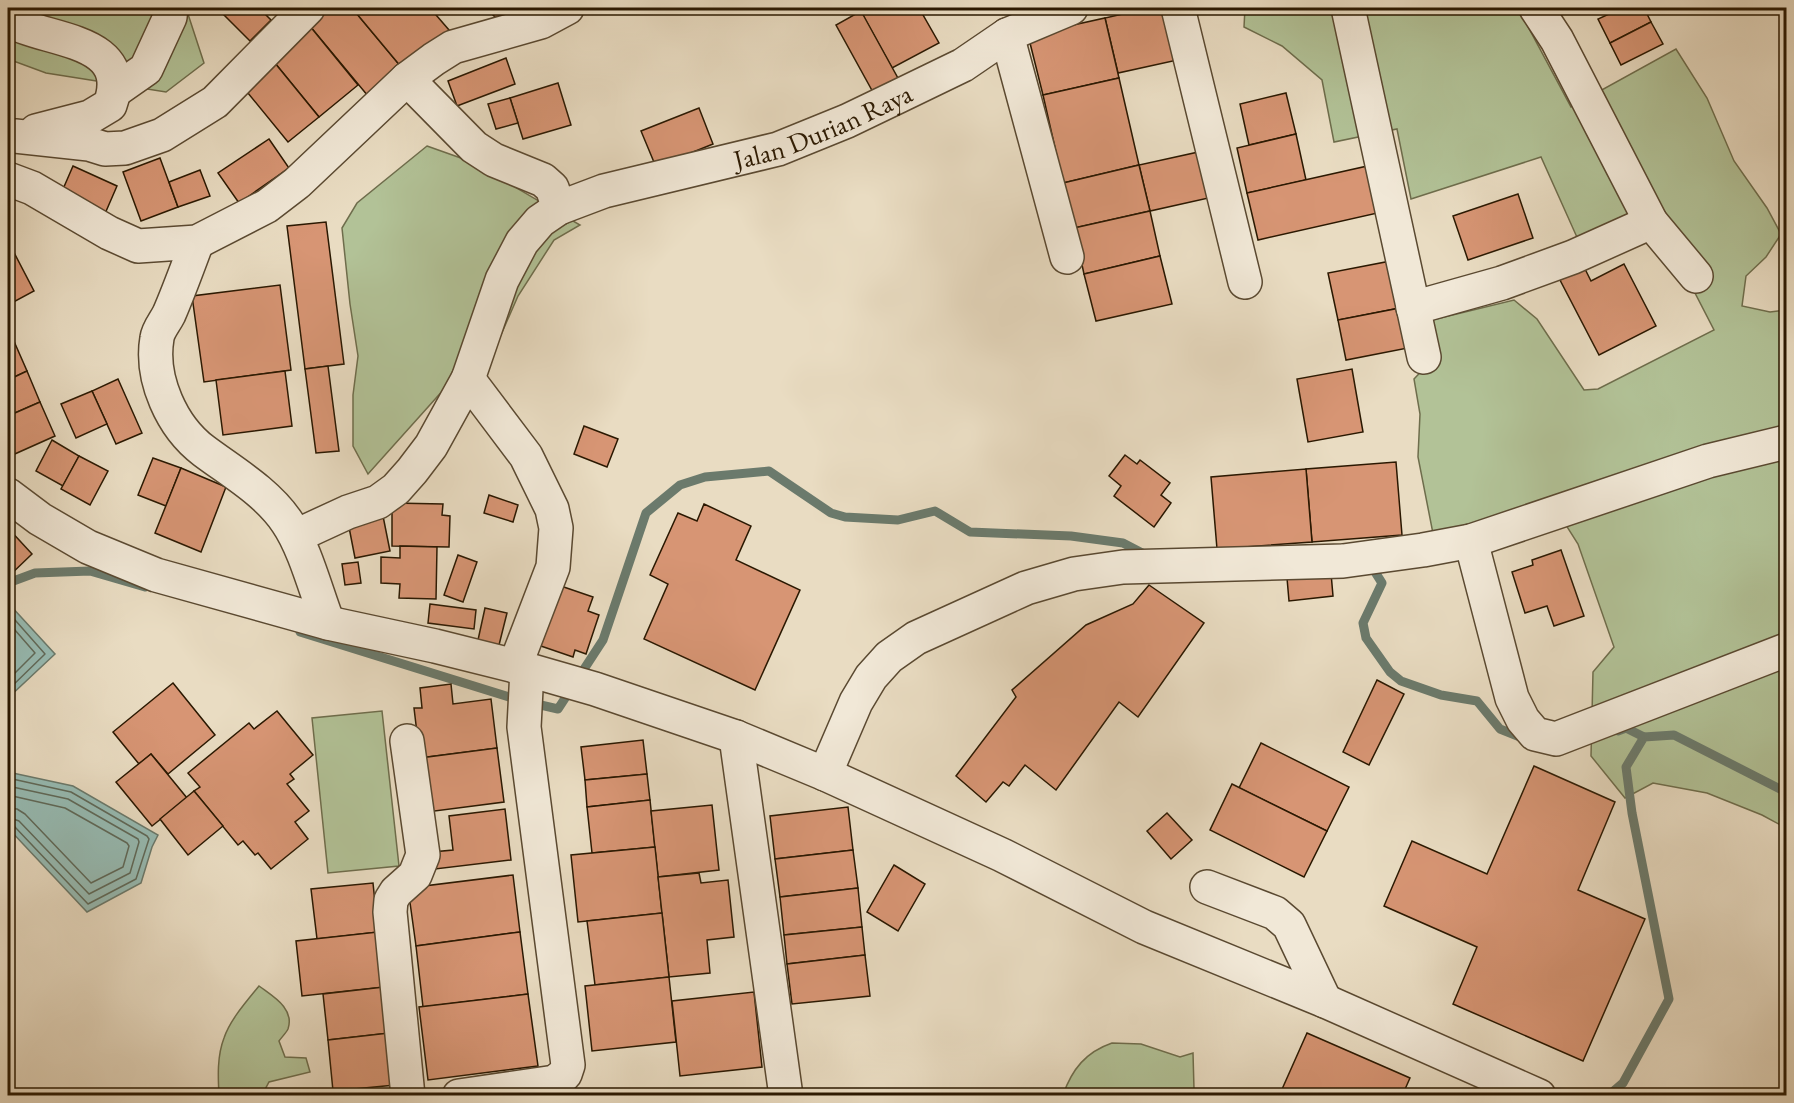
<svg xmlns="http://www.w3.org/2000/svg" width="1794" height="1103" viewBox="0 0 1794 1103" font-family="'EB Garamond',serif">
<rect width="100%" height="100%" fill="#e9dcc2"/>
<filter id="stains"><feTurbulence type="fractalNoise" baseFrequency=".00333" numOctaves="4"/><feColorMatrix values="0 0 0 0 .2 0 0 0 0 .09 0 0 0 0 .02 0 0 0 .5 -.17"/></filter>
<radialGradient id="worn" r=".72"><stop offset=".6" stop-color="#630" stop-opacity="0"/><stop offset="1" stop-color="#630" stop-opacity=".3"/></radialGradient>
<g fill="#b2c297" stroke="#6e6d4c" stroke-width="1.5">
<polygon points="8,8 186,8 204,63 166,92 46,73 8,59"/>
<polygon points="1245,8 1518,8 1571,107 1676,49 1707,98 1734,161 1767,208 1781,234 1766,257 1746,276 1742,306 1770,312 1786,310 1786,828 1762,815 1707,793 1653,783 1625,798 1591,756 1593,672 1614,647 1578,544 1566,525 1438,559 1418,457 1420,414 1414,379 1433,359 1428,321 1514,300 1537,319 1584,390 1598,389 1714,330 1661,227 1580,244 1541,157 1411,199 1397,129 1334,142 1322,80 1282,46 1244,27"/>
<polygon points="427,146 472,162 580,225 554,240 518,296 482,378 446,387 368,474 353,446 353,395 358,356 350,304 342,228 357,203"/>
<polygon points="382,711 399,866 328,873 312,718"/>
<path d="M259,986c13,10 36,22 29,43 -2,4 -7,9 -9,12l6,16 21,1 4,14 -41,10 -7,13h-43c-1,-18 -2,-39 5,-57 6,-18 22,-36 35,-52z"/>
<path d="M1112,1043l29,1 39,13 13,-4 1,36 -6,6h-125c9,-26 23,-43 49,-52z"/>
</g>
<g fill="#97bcb4" stroke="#6b7a6c" stroke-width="1.5">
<polygon points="10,605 55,654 8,698 8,608"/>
<polygon points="8,772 73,786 158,835 152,847 141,883 87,912 8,828"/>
</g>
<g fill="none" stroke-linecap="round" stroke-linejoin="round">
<g stroke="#606a5a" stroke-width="1.5">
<polyline points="8,612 45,654 8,690"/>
<polyline points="8,622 35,653 8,680"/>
<polyline points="8,778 71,792 147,836 149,839 136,879 88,904 14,826 8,824"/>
<polyline points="8,786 68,799 138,839 139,842 130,873 89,894 19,821 8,817"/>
<polyline points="8,795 65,808 127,843 129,846 123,867 91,883 25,814 17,809 8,808"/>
</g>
<g stroke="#6b7a6c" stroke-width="9">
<polyline points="1370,564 1382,583 1363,623 1366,638 1390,672 1401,681 1441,695 1477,701 1500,729 1525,739"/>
<polyline points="8,583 35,573 90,571 145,587"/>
<polyline points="300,632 519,700"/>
<polyline points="532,703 558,709 603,640 646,513 680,485 705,477 769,471 831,513 845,517 898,520 935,511 970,532 1071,536 1123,543 1146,555"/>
<polyline points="1618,731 1626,728 1644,737"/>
<polyline points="1608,1096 1623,1083 1669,999 1632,813 1626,767 1644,737 1674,735 1786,792"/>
</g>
</g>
<g fill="#d79574" stroke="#2a1801" stroke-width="1.5">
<polygon points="217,8 259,8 271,20 250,41"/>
<polygon points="330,8 352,8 402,68 368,96 309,25"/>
<polygon points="352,8 430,8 449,30 402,68"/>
<polygon points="486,8 521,8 502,24"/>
<polygon points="859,8 919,8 939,43 892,68"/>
<polygon points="1149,8 1169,8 1182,59 1118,73 1105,18"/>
<polygon points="1622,8 1644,8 1651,22 1610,43 1598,19"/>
<polygon points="861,11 899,80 874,94 836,25"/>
<polygon points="1105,18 1119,78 1043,95 1028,35"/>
<polygon points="1651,22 1663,44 1621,65 1610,43"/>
<polygon points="309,25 358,85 319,117 270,57"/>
<polygon points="270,57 319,117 288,142 239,82"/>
<polygon points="506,58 515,84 457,106 448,81"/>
<polygon points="1119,78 1139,165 1063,183 1043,95"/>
<polygon points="558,83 571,125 523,139 510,98"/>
<polygon points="1286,93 1296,134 1249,145 1240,104"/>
<polygon points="510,98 518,123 496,129 488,104"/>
<polygon points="699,108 713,144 656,167 641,131"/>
<polygon points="1296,134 1306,180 1247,193 1237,148"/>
<polygon points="269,139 289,168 239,203 218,173"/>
<polygon points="1203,151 1213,197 1150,211 1139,165"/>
<polygon points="160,158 178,207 141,221 123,172"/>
<polygon points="1139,165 1150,211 1074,228 1063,183"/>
<polygon points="1372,165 1382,212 1258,240 1247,193"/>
<polygon points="73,166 117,186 104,216 60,196"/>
<polygon points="200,170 210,196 178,207 169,182"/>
<polygon points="1518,194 1533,238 1468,260 1453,216"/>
<polygon points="1150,211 1160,256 1084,274 1074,228"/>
<polygon points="326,222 344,364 305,369 287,226"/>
<polygon points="8,241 34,291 8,305"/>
<polygon points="1160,256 1172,304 1096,321 1084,274"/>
<polygon points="1396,260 1405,307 1338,320 1328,273"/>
<polygon points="1624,264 1656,326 1599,355 1560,280 1584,267 1591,281"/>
<polygon points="280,285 291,370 204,382 192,296"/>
<polygon points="1405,307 1413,347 1346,360 1338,320"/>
<polygon points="13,339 27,371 8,380 8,341"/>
<polygon points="328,366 339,451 316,453 305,369"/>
<polygon points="1352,369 1363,432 1308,442 1297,379"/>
<polygon points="27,371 40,402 8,416 8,380"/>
<polygon points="285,371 292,426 223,435 216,380"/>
<polygon points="118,379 142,433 116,444 92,391"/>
<polygon points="92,391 107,424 76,438 61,404"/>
<polygon points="40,402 55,436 8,457 8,416"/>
<polygon points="584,426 618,439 607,467 574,454"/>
<polygon points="52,440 79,456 63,486 36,471"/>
<polygon points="1125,455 1137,464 1140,460 1170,483 1161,495 1171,503 1154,527 1114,496 1121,486 1109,476"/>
<polygon points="79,456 108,471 90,505 61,489"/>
<polygon points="153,458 181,468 166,506 138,495"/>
<polygon points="1396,462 1402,535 1312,542 1306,469"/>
<polygon points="181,468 226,487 201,552 155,533"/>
<polygon points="1306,469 1312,542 1217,549 1211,477"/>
<polygon points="489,495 518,505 513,522 484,513"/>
<polygon points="392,503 443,504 442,515 450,516 449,547 392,546"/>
<polygon points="704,504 751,526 736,560 800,590 755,690 644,639 668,584 650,575 678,513 697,521"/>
<polygon points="383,516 390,551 355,558 348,522"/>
<polygon points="8,528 32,554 8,577"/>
<polygon points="400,546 437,547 436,599 399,598 400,584 381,583 381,557 400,558"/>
<polygon points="1561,550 1584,616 1554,626 1547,606 1525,613 1512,572 1533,565 1532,560"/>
<polygon points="458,555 477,562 463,602 444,595"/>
<polygon points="358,562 361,583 345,585 342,564"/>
<polygon points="1331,573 1333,596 1289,601 1287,578"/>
<polygon points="555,584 593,597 588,611 599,615 586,654 575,650 573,657 535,644"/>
<polygon points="1149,585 1204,623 1138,717 1119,702 1056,790 1025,765 1009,786 1003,782 986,802 956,776 1016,697 1012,690 1086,625 1133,604"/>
<polygon points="430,604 476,610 474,629 428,623"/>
<polygon points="485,608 507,613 499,645 478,640"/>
<polygon points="1377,680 1404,694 1369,765 1343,752"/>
<polygon points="173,683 215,735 168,774 151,754 139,764 113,732"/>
<polygon points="451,684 453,704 491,699 497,748 420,758 414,708 422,708 420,688"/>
<polygon points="277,711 313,755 290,774 294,779 287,784 309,811 295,822 308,839 271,869 258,853 255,855 243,841 238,845 194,791 200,787 188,773 249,723 254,729"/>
<polygon points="643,740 647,774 585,780 581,747"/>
<polygon points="1261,743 1349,787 1327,831 1239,788"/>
<polygon points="497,748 504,802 427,812 420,758"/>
<polygon points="151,754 187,798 152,826 116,782"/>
<polygon points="1534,766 1615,802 1578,890 1645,919 1583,1061 1453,1004 1477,947 1384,906 1412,841 1487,874"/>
<polygon points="647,774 650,800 587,807 585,780"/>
<polygon points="1232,784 1327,831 1304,877 1210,830"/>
<polygon points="194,791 223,826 188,855 160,819"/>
<polygon points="650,800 655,847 592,853 587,807"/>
<polygon points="712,805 719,870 658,877 651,811"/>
<polygon points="848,807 853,850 775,859 770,816"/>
<polygon points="505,809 511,860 435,869 432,852 453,850 449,816"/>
<polygon points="1167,813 1192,840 1171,859 1147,831"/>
<polygon points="655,847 662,913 578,922 571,855"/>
<polygon points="853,850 858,888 780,897 775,859"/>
<polygon points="894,865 925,884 898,931 867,912"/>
<polygon points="699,873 701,883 728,880 734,937 707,940 710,973 669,977 658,877"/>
<polygon points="513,875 520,932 416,946 408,888"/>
<polygon points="373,883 378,932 317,939 311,889"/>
<polygon points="858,888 862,927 784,935 780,897"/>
<polygon points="662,913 669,977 595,985 587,921"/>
<polygon points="862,927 865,955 787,964 784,935"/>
<polygon points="378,932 384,987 302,996 296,941"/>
<polygon points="520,932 528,994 423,1007 416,946"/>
<polygon points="865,955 870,996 792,1004 787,964"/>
<polygon points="669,977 676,1042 592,1051 585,986"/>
<polygon points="384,987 389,1033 328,1040 323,994"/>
<polygon points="754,992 762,1067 680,1076 672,1001"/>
<polygon points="528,994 538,1066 428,1080 419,1007"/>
<polygon points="389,1033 395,1085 333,1091 328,1040"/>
<polygon points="1307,1033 1410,1078 1402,1096 1279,1096"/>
<polygon points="322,1092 322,1096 286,1096 286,1095"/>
</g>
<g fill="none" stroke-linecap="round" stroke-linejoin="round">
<defs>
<g id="minor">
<polyline points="1178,8 1245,282"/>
<polyline points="1348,8 1424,357"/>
<polyline points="1536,8 1557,40 1651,222 1696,276"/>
<path d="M8,20c37,22 126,17 102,85l-20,12 -54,14"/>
<polyline points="1007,35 1067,257"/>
<polyline points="407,79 474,147 494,160 543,180 552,188 559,208"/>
<polyline points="116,90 146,69 170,17 171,8"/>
<polyline points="15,136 89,144 105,149 125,148 162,135 215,102 308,8"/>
<polyline points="8,179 32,188 109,233 138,246 197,242 267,206 297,183 407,79 434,59 453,47 541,22 567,8"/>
<path d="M197,242c-9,24 -18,49 -28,72 -4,8 -11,16 -12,24 -7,41 15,89 47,113 28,21 63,41 83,71 18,26 29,70 41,101"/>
<polyline points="1413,308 1502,283 1573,257 1651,222"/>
<polyline points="468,379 526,456 552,509 556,528 553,567 515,666"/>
<polyline points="8,495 40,519 88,547 156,575 328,623 435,646 515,666 595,689 736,737 825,774 1002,855 1144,927 1325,1001 1539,1096"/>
<path id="s1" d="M296,536l52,-24 30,-10 18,-13 16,-18 19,-25 37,-67 34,-99 20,-38 18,-21 19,-13 45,-17 174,-42 69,-28 52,-25 64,-31 44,-30 64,-27"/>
<polyline points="1471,541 1512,698 1523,720 1535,734 1556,739 1786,650"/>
<polyline points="736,737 786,1096"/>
<polyline points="407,741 423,855 415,875 396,892 391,900 390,912 408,1096"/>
<polyline points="825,774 856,702 871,677 889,657 916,638 1026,588 1074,574 1123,567 1343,561 1423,550 1471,541 1708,461 1786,442"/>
<polyline points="1207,887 1275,913 1289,925 1325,1001"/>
<polyline points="459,1096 555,1082 565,1074 568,1065 524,727 527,670"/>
</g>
</defs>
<use href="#minor" stroke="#5a4931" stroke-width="36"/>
<use href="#minor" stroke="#f1e8d7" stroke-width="33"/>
</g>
<g text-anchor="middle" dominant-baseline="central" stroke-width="5" stroke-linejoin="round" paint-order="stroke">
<g font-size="27" fill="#2a1801" stroke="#f1e8d7">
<text stroke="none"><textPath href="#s1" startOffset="718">Jalan Durian Raya</textPath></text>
</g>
</g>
<rect width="1794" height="1103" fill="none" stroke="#e9dcc2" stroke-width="30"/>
<rect x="9" y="9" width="1776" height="1085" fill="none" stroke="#2a1801" stroke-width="3"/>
<rect x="15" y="15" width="1764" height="1073" fill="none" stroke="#2a1801" stroke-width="1.5"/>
<rect width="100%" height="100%" filter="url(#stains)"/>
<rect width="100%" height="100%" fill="url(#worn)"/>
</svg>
